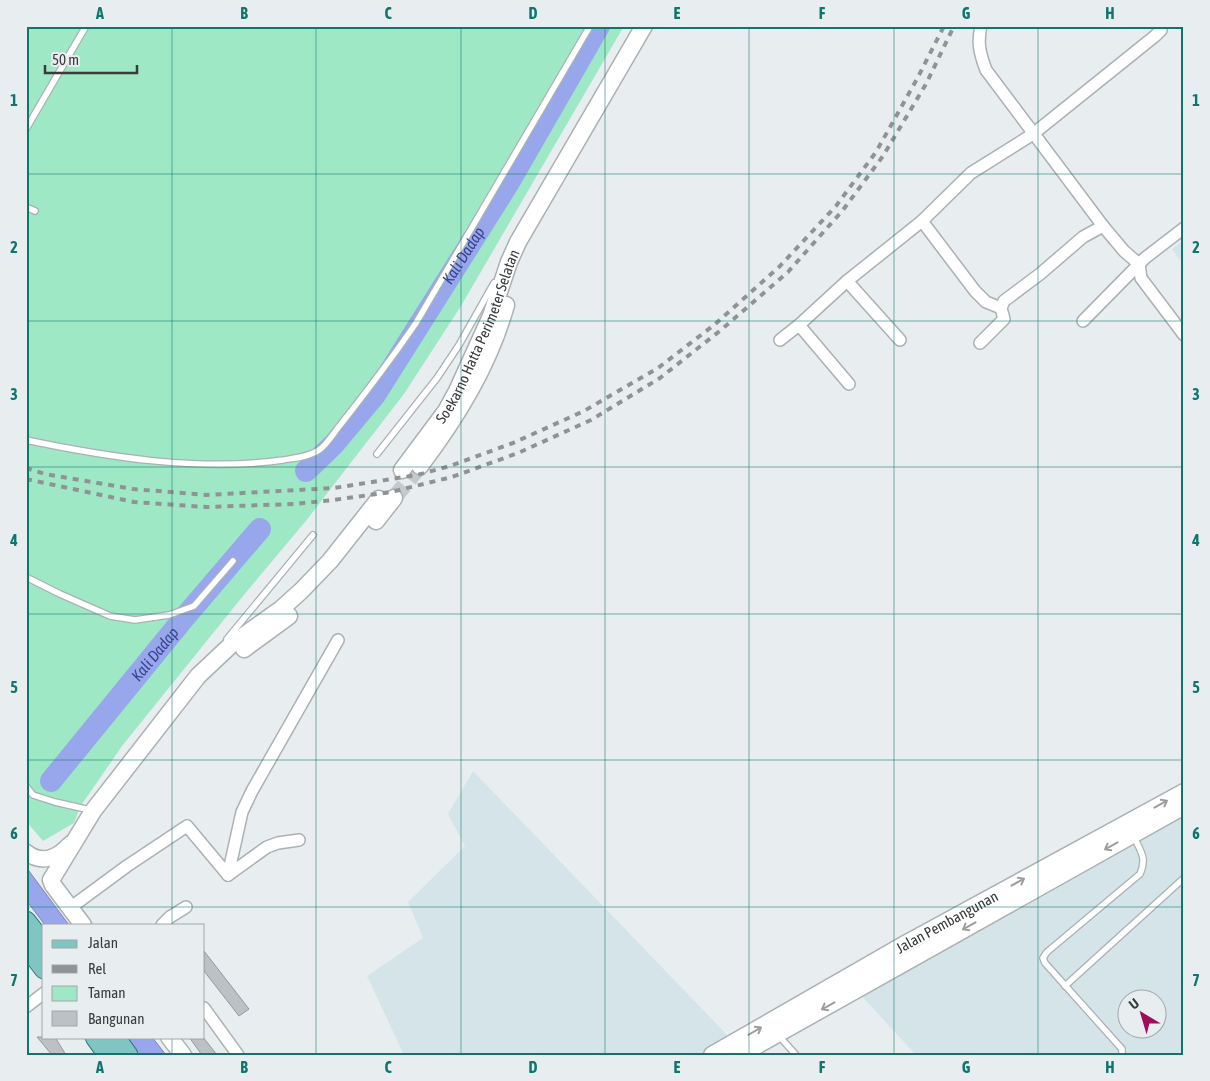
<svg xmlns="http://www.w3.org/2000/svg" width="1210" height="1081" viewBox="0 0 1210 1081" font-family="'Asap Condensed',sans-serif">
<rect width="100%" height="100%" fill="#e8eef0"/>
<g fill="#d5e4e9" fill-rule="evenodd">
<polygon points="1184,240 1184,265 1172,249"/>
<polygon points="473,771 734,1042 711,1055 404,1055 367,976 423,938 408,902 465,846 448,814"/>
<path d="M1184,806v249h-268l-60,-65zM1128,998h30v30h-30z"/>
</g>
<polygon fill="#9ee8c6" points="26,26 624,26 461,306 404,394 305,522 243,596 122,746 80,807 74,823 43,841 26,821"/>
<g fill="#98a7eb" stroke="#7c87b6">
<polygon points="26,867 69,925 45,925 26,900"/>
<polygon points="126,1037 152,1037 166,1055 139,1055"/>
</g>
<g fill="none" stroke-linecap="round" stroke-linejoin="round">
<g stroke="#98a7eb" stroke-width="22">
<path id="s1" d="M306,471l28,-27 41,-49 133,-211 91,-158"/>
<path id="s2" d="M51,781l133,-163 76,-89"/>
</g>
</g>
<g fill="#bdc1c5" stroke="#94989c">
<polygon points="204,951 249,1009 239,1016 204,971"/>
<polygon points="37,1037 55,1037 66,1055 52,1055"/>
<polygon points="189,1037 203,1037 217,1055 202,1055"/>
</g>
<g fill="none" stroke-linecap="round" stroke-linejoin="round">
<polyline stroke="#c5cacc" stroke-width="16" stroke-dasharray="16 8" stroke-linecap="butt" points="394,498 420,466"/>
<defs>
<g id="service">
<polyline points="26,129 86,26"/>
<polyline points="26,207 35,211"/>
<path d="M26,440c81,17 175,32 257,20 11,-2 26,-3 36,-10 7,-4 16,-19 22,-26 26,-33 51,-66 75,-101l174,-297"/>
<polyline points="377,454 437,378 459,345 494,283"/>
<polyline points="26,577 60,594 110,616 135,620 169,615 194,606 233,561"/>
<polyline points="227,639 313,535"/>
<polyline points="26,786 33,795 55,802 90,810"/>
<polyline points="1065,986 1184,878"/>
<polyline points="779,1036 796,1055"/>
<path d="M1122,1055v-6l-77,-86 -2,-5 4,-6 93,-78c7,-16 1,-22 -6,-37"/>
</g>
<g id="minor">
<path d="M981,26c-4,17 -1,28 5,44l117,156"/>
<polyline points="922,221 975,291 986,302 1001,308"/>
<polyline points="1139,264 1141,278 1184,335"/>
<polyline points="847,281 900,340"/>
<polyline points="1083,321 1145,258 1184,228"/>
<polyline points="799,325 849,384"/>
<polyline points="780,340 799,325 847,281 922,221 971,173 1033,134 1155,36 1161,30 1160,26"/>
<polyline points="980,343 1004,319 1001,308 1004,301 1040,274 1083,237 1103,226 1124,251 1139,264"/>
<polyline points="228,875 242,812 252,791 338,640"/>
<polyline points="228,875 267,847 278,843 299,840"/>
<polyline points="70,908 127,866 187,826 228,875"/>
<polyline points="162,925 170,917 186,907"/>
<polyline points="26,1007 44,993"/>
<polyline points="204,1008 238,1055"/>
</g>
<path id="tertiary" d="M26,852c16,13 31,6 44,-8"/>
<g id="secondary">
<path d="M420,466c37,-49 69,-101 86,-161"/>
<path id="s3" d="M402,470l44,-59 11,-20 34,-75 18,-54 9,-20 126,-216"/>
<polyline points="376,521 394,498"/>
<polyline points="244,649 289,616"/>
<polyline points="83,925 53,885 51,880 93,811 198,676 232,644 281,609 301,591 330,561 379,499"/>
<polyline points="169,1037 183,1055"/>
<path id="s4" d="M712,1055l195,-112 277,-151"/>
<polyline points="740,1055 1184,806"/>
</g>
<g id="primary">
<polyline points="26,921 44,944"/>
<polyline points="26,945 44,969"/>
<polyline points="95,1037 108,1055"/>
<polyline points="115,1037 128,1055"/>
</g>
</defs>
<use href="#service" stroke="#abb1b3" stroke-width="8"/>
<use href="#minor" stroke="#abb1b3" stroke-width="14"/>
<use href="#tertiary" stroke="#abb1b3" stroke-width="18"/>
<use href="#secondary" stroke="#abb1b3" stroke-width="19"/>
<use href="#primary" stroke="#317b79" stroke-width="21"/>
<use href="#service" stroke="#fff" stroke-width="5.5"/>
<use href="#minor" stroke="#fff" stroke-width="11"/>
<use href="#tertiary" stroke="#fff" stroke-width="15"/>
<use href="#secondary" stroke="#fff" stroke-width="16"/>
<use href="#primary" stroke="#80c5c2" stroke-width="19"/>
<g stroke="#8f9394" stroke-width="4" stroke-dasharray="6 6" stroke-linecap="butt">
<polyline points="26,468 45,474 133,489 206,495 334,488 417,475 450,466 513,443 584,411 658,368 714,325 780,266 836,206 876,152 917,79 944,26"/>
<polyline points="26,479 134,502 206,507 294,504 333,500 391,492 452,477 518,453 591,420 660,378 721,330 788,272 843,210 883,156 926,84 954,26"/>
</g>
</g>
<defs><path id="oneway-shaft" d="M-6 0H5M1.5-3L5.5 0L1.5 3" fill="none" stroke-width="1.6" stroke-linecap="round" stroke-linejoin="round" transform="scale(1.25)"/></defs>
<g stroke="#9c9d9e">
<use href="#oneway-shaft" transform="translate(1161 804) rotate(-29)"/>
<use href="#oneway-shaft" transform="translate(1111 846) rotate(151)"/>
<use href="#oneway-shaft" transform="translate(1018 882) rotate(-29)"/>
<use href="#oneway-shaft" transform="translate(969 926) rotate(151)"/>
<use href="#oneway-shaft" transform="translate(828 1006) rotate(151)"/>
<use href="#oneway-shaft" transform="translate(755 1031) rotate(-30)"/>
</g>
<path fill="none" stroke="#0f766e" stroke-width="1" stroke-opacity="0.55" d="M172,26v899M316,26v1029M461,26v1029M605,26v1029M749,26v1029M894,26v1029M1038,26v1029M26,174h1158M26,321h1158M26,467h1158M26,614h1158M26,760h1158M26,907h1158M172,1037v18"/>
<g text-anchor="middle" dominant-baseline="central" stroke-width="4" stroke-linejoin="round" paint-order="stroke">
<g font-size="15" fill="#393b3c" stroke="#e8eef0">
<text stroke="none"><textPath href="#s3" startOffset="155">Soekarno Hatta Perimeter Selatan</textPath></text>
<text stroke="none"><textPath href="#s4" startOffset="270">Jalan Pembangunan</textPath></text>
</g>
<g font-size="16" font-style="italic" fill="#394392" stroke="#e8eef0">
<text stroke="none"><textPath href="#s1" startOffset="268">Kali Dadap</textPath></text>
<text stroke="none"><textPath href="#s2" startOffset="164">Kali Dadap</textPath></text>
</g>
</g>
<rect width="1210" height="1081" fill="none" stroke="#e8eef0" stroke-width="55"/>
<rect x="42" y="924" width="162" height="115" fill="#e8eef0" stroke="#a2a6a8"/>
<rect x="52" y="940" width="25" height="8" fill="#80c5c2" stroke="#a2a6a8"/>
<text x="88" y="948" font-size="15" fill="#393b3c">Jalan</text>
<rect x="52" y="965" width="25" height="8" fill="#8f9394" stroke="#a2a6a8"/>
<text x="88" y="974" font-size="15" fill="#393b3c">Rel</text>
<rect x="52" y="986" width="25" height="15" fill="#9ee8c6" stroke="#a2a6a8"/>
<text x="88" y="998" font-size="15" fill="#393b3c">Taman</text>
<rect x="52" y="1011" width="25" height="15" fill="#bdc1c5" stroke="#a2a6a8"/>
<text x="88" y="1024" font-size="15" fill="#393b3c">Bangunan</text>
<g transform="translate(1142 1014) rotate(322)"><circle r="24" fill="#e8eef0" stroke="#a2a6a8"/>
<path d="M0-4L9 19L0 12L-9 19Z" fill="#9d0d59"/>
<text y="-8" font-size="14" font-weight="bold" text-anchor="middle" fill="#393b3c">U</text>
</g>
<path d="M45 65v8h92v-8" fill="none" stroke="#393b3c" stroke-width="2.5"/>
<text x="52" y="65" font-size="15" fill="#393b3c" stroke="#e8eef0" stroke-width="4" paint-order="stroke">50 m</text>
<rect x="28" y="28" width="1154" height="1026" fill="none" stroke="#0f766e" stroke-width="2"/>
<g font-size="16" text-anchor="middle" font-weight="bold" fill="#0f766e">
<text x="100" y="19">A</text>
<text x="244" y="19">B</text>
<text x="388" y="19">C</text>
<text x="533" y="19">D</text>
<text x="677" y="19">E</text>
<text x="822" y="19">F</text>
<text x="966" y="19">G</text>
<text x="1110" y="19">H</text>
<text x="14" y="106">1</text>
<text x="1196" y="106">1</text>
<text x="14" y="253">2</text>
<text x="1196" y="253">2</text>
<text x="14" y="400">3</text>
<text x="1196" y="400">3</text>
<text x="14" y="546">4</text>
<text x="1196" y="546">4</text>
<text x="14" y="693">5</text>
<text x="1196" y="693">5</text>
<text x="14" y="839">6</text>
<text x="1196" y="839">6</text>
<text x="14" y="986">7</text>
<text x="1196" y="986">7</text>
<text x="100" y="1073">A</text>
<text x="244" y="1073">B</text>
<text x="388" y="1073">C</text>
<text x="533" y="1073">D</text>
<text x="677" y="1073">E</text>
<text x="822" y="1073">F</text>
<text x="966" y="1073">G</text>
<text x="1110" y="1073">H</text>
</g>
</svg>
